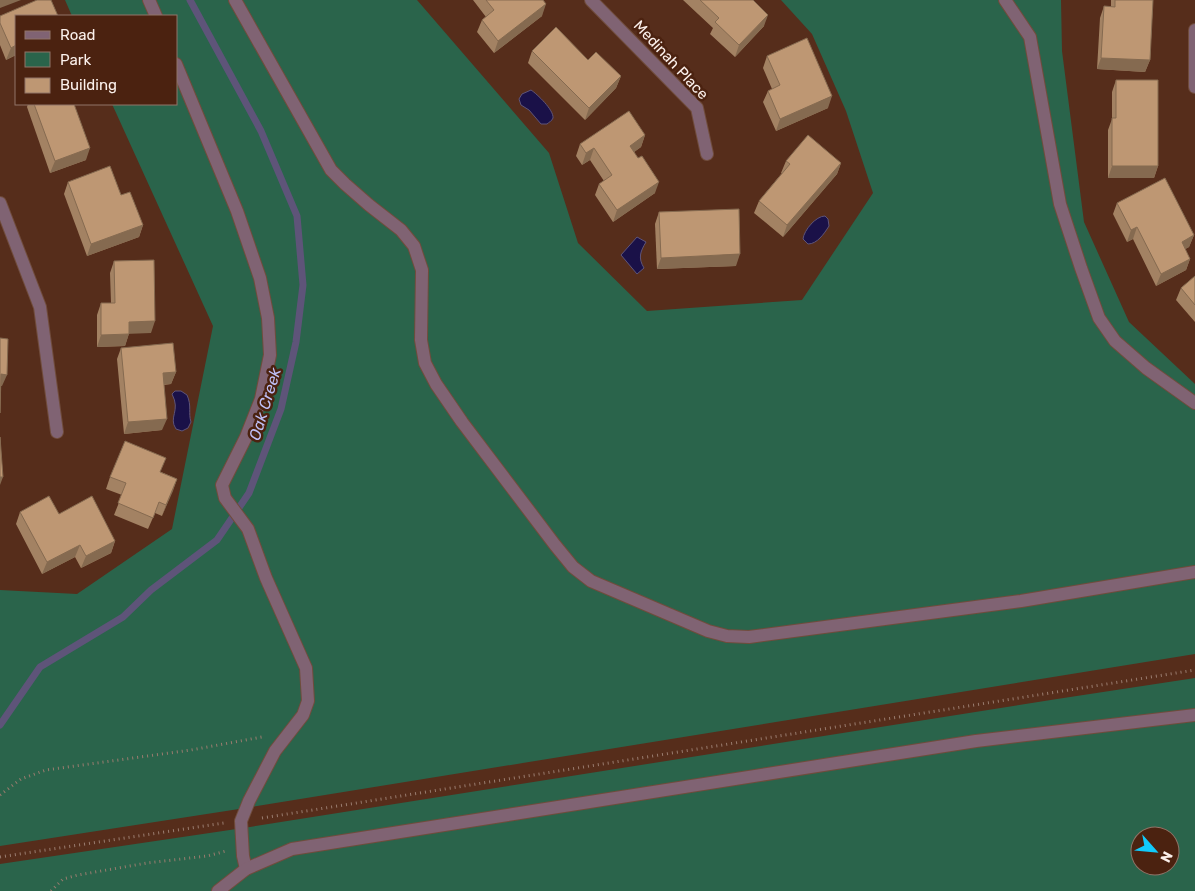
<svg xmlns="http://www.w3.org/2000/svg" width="1195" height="891" viewBox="0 0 1195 891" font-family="Rubik,sans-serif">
<rect width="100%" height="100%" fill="#562d1b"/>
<g fill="#2a644b" fill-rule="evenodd">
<polygon points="65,0 417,0 549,153 578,243 647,311 802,300 873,193 846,111 812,34 781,0 1061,0 1062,51 1084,222 1129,322 1195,384 1195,654 239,809 0,846 0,590 77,594 172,529 213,326 112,104 176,104 176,16 72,16"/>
<path d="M1195,678v213h-1195v-27l250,-37 807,-128zM1140,836h30v30h-30z"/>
</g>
<g fill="#1a1148" stroke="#5e5479">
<path d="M531,90c6,4 23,20 22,28 -1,3 -4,4 -6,6h-6l-12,-14 -8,-5 -2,-6 3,-5z"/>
<path d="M825,216l3,3 1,7c-5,8 -12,18 -21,18l-5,-5c1,-9 13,-23 22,-23z"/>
<path d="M637,237l9,5c-6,10 -8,16 -2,26l-7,6 -16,-19z"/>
<path d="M175,391h6l6,4c5,11 1,18 4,27l-3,6 -6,3 -6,-2c-8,-12 5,-18 -4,-35z"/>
</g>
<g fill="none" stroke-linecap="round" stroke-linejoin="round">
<polyline stroke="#5e5479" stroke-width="7" points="0,725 40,667 123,617 151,590 217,540 249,493 281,409 296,342 303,285 297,216 261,131 190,0"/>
<defs>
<g id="minor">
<polyline points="149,0 156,16"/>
<polyline points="235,0 331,170 345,184 369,205 401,230 414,246 422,270 421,340 425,363 436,384 462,422 555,545 573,567 591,581 708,631 727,636 749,637 1021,601 1195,572"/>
<polyline points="591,0 697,108 707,154"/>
<polyline points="1005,0 1030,37 1060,204 1081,268 1099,318 1115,341 1146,368 1195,403"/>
<polyline points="1195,30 1195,87"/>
<polyline points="176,64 237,211 260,278 268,318 270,355 261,399 246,437 222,485 225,498 248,529 266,578 306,668 308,701 303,715 275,751 249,801 241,821 243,856 246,869"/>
<polyline points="0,203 40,307 57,432"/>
<polyline points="218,891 246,869 292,849 976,741 1195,715"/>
</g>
</defs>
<use href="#minor" stroke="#704c3c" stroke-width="14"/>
<g stroke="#997c6f" stroke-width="3" stroke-dasharray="1 4" stroke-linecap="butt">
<polyline points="0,795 21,779 46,770 191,750 262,737"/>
<polyline points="262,818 1195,670"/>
<polyline points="0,857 224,823"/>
<polyline points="51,891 63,879 78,875 147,863 207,856 226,851"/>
</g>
<use href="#minor" stroke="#806373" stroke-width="12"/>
</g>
<g fill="#a38263">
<polygon points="473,0 543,0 542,16 494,53 477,32 482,20 486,17"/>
<polygon points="683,0 753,0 764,26 735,57 710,34 713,28"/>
<polygon points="1111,0 1153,0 1150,60 1145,72 1097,69 1100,18 1104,6 1111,7"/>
<polygon points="0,16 16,16 16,55 6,60 0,45"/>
<polygon points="532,51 588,60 621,76 616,88 585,120 528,63"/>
<polygon points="767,56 828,108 776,131 763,102 768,91 772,89 763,68"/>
<polygon points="1116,80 1158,166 1154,178 1108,178 1108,130 1112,119 1112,92"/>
<polygon points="28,104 74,104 86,160 50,173 27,107"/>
<polygon points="645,135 641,147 634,152 655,193 613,222 595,195 599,184 604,181 590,160 582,165 576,156 580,144"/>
<polygon points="786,161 841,163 837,174 783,237 754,213 759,201 782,173 781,173"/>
<polygon points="68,182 121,195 143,225 139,237 87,256 64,194"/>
<polygon points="1117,203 1194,235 1189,247 1185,249 1190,259 1186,270 1156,286 1133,239 1127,242 1113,214"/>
<polygon points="659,212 736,266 657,269 655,224"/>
<polygon points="114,261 151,333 129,333 125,346 97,347 97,315 101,303 111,303 110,273"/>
<polygon points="1195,276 1195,322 1176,300 1181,288"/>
<polygon points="121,348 176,372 171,384 164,385 162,430 124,434 117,359"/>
<polygon points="161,472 177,479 162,516 155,513 148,529 114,515 122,495 106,489 110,477"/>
<polygon points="20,512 59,514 115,541 111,553 81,568 75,557 42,574 16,524"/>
</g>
<g fill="#856a50">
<polygon points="0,0 21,0 0,8"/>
<polygon points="546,4 542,16 494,53 498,41"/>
<polygon points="768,15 764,26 735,57 739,45"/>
<polygon points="16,45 16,55 6,60 11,48"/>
<polygon points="1101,58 1150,60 1145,72 1097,69"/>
<polygon points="621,76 616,88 585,120 589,108"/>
<polygon points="832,96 828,108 776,131 780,119"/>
<polygon points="645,135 641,147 626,158 630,146"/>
<polygon points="90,148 86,160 50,173 55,161"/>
<polygon points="594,148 590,160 582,165 586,153"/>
<polygon points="841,163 837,174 783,237 787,225"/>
<polygon points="1112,166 1158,166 1154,178 1108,178"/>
<polygon points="659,182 655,193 613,222 617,210"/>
<polygon points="143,225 139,237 87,256 91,244"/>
<polygon points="1137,227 1133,239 1127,242 1131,230"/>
<polygon points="1194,235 1189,247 1177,254 1182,242"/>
<polygon points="740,254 736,266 657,269 661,258"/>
<polygon points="1190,259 1186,270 1156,286 1161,274"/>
<polygon points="155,321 151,333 125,334 129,322"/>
<polygon points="129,334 125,346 97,347 101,335"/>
<polygon points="176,372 171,384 158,385 163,373"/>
<polygon points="1,374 7,375 2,386 0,386"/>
<polygon points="167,419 162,430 124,434 128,422"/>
<polygon points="0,477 3,477 0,485"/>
<polygon points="177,479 173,491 162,516 166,505"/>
<polygon points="115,541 111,553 81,568 86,556"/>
<polygon points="80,545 75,557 42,574 47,562"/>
</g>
<g fill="#be9773" stroke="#856a50">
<polygon points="37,0 51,0 58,16 16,16 16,45 11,48 0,23 0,16"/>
<polygon points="486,0 543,0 546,4 498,41 482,20 494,10"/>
<polygon points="700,0 753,0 768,15 739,45 715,22 719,18"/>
<polygon points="1115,0 1153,0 1150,60 1101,58 1104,6 1115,7"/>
<polygon points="556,27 588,60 596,52 621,76 589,108 532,51"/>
<polygon points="807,38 832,96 780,119 768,91 780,85 767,56"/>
<polygon points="1116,80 1158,80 1158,166 1112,166 1112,118 1116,118"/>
<polygon points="34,104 74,104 90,148 55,161"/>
<polygon points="629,111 645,135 630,146 638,158 642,156 659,182 617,210 599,184 612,175 594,148 586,153 580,144"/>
<polygon points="808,135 841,163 787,225 759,201 790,164 786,161"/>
<polygon points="110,166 121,195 130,192 143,225 91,244 68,182"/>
<polygon points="1165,178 1194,235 1182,242 1190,259 1161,274 1137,227 1131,230 1117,203"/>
<polygon points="739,209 740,254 661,258 659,212"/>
<polygon points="154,260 155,321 129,322 129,334 101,335 101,303 115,303 114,261"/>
<polygon points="1195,276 1195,305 1181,288"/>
<polygon points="0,338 8,339 7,375 1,374 0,413"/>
<polygon points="173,343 176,372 163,373 167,419 128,422 121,348"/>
<polygon points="0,437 3,477 0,477"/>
<polygon points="125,441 166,458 160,472 177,479 166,505 159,502 153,518 118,503 126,483 110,477"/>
<polygon points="49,496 59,514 92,496 115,541 86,556 80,545 47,562 20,512"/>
</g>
<g text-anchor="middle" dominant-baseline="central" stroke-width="5" stroke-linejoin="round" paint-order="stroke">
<g font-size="15" fill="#fbf0eb" stroke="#4b2210">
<text transform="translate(671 60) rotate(47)">Medinah Place</text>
</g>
<g font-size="16" font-style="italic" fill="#bebff5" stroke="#4b2210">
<text transform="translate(265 404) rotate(-73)">Oak Creek</text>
</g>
</g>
<rect x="15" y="15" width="162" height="90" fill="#4b2210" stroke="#917468"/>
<rect x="25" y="31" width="25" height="8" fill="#806373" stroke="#917468"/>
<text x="60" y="40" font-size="15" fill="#fbf0eb">Road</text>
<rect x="25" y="52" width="25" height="15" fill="#2a644b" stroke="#917468"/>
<text x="60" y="65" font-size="15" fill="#fbf0eb">Park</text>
<rect x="25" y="78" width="25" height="15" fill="#be9773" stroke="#917468"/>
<text x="60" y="90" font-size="15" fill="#fbf0eb">Building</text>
<g transform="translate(1155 851) rotate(117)"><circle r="24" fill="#4b2210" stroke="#917468"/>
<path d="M0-4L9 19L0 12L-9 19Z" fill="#11cafb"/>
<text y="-8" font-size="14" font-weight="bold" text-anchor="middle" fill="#fbf0eb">N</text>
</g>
</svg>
